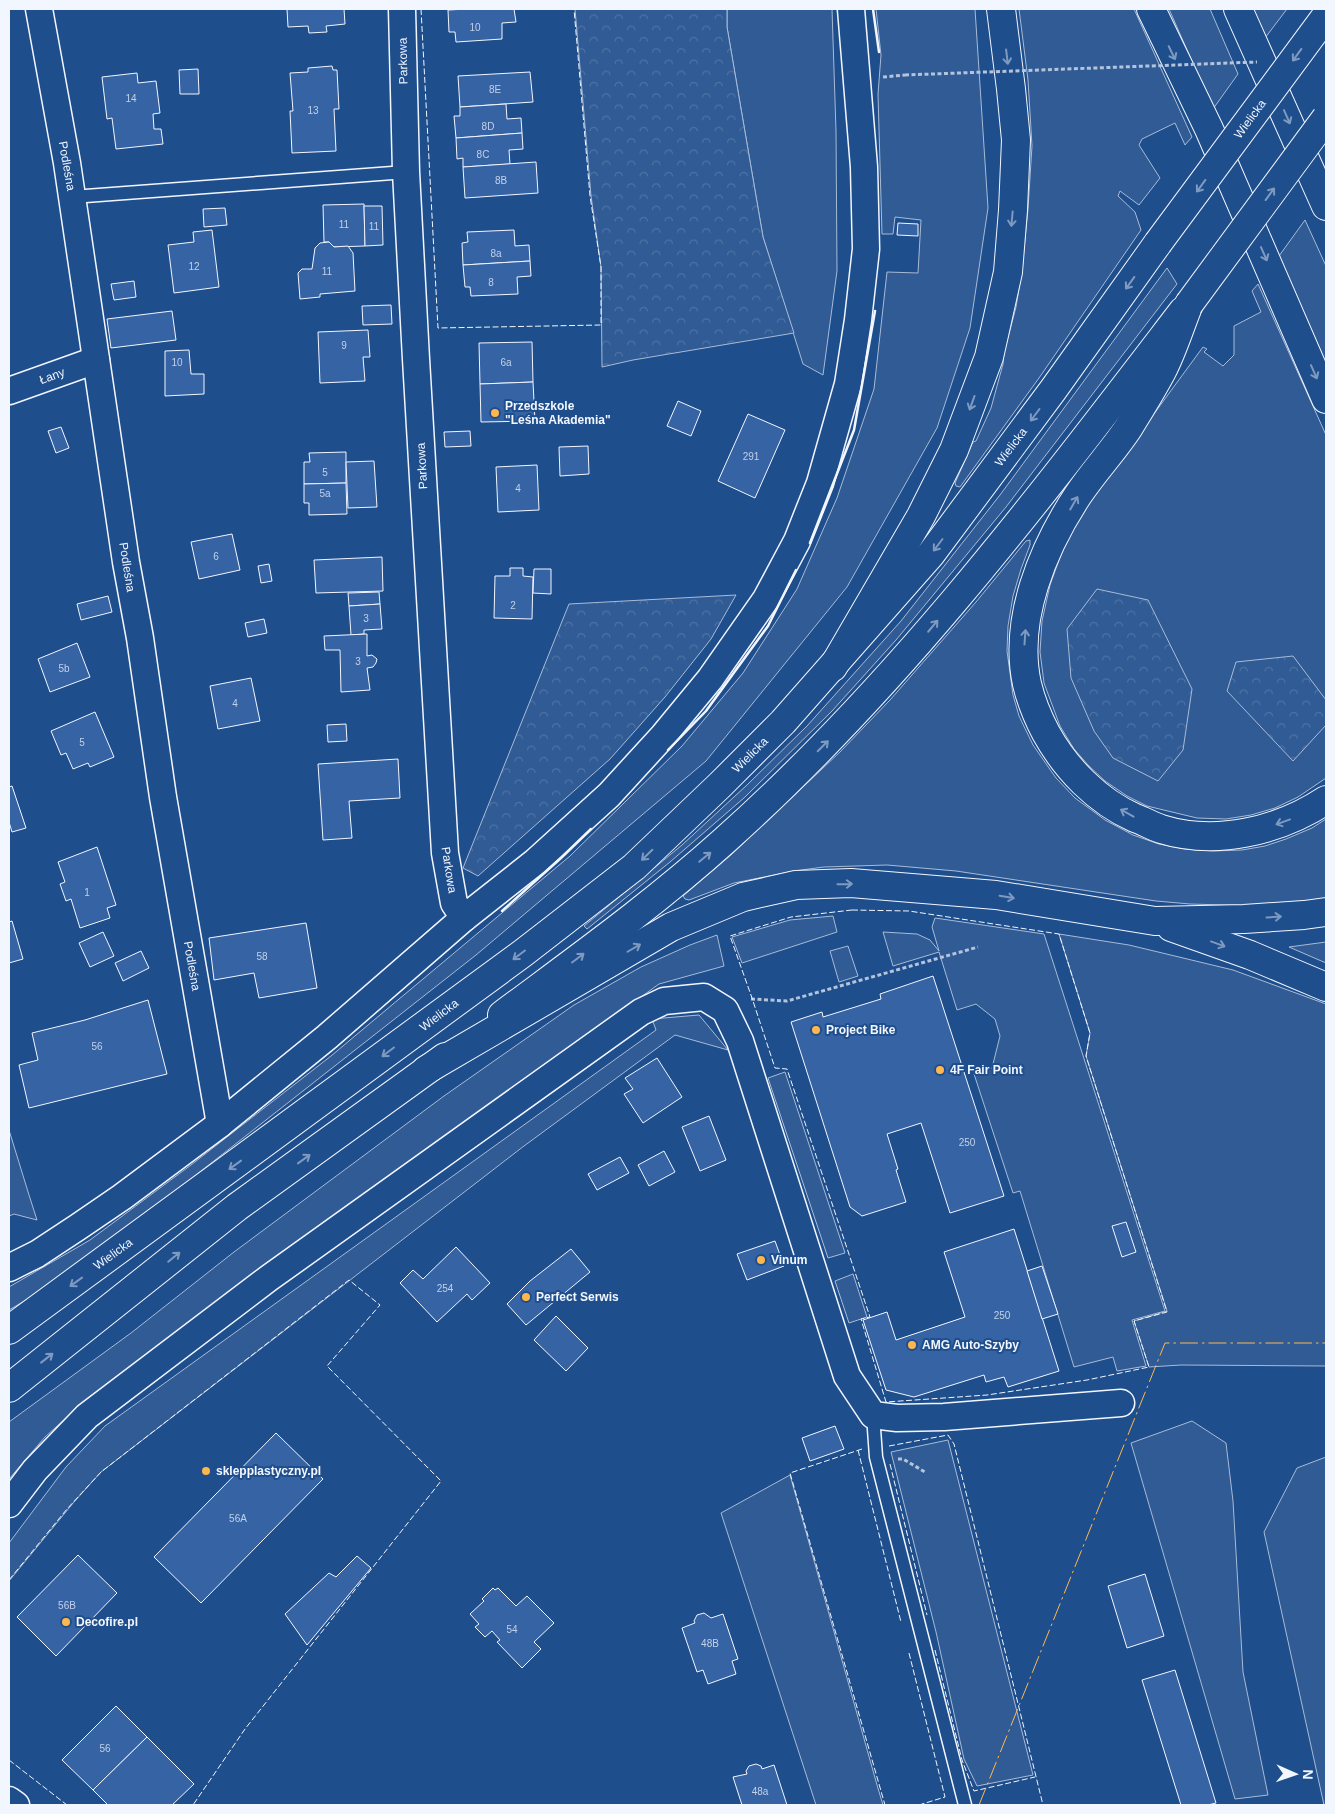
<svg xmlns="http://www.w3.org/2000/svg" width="1335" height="1814" viewBox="0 0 1335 1814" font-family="Helvetica,sans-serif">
<defs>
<pattern id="forest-crowns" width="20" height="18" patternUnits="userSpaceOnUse" patternTransform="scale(1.25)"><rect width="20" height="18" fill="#305b95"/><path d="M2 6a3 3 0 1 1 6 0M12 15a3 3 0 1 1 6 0" fill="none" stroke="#4e73a5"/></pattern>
</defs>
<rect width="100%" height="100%" fill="#1f4e8c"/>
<g fill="#305b95" stroke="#a8bbd7">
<polygon points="727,9 832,9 836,131 837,271 823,375 803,364 763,237 727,27"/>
<polygon points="876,9 975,9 988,208 970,328 937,428 847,587 706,761 476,955 70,1274 9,1310 9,1287 90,1240 191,1165 331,1056 570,856 682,746 743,673 797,589 837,498 874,389 887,272 918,273 921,220 895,217 893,234 882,234 878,94 881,55"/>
<polygon points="1019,9 1134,9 1192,137 1185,145 1175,123 1142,139 1139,145 1160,178 1139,205 1120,191 1118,196 1135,212 1141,230 1039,378 960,487 956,486 955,483 973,442 976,441 991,408 1003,364 1004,353 1016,307 1022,270 1028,209 1032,146 1028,80"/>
<polygon points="1169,9 1210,9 1238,74 1213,109"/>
<polygon points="1252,9 1287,9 1265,38"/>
<polygon points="1305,220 1326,266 1326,363 1279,256"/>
<polygon points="1167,268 1177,284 1006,507 896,640 832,711 745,797 670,862 587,929 584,926 682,845 747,785 807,726 901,621 1000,495"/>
<polygon points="1258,284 1326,435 1326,778 1298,797 1275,808 1251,815 1226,819 1197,818 1147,806 1127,796 1105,781 1089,766 1074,749 1060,726 1044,683 1040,652 1042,621 1050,585 1063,549 1079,516 1203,347 1207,349 1204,352 1223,366 1234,355 1234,326 1261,312 1252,291"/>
<polygon points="1030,540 1030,545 1021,569 1013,596 1008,626 1007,651 1013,695 1019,716 1033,745 1056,778 1075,798 1105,820 1133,835 1159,844 1185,849 1213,851 1242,850 1265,846 1286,839 1312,828 1326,819 1326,900 1259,906 1190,904 1156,901 956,871 887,865 824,867 794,871 734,883 689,900 685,899 683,896 731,855 840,752 890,700 976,602 1026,541"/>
<polygon points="833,916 837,932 742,963 732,937 790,920"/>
<polygon points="935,918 1044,934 1165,1311 1132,1320 1146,1366 1117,1371 1113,1357 1074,1367 1020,1191 1013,1193 974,1074 992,1068 1000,1036 995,1019 976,1004 957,1010 939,952 893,966 883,932 917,934 930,940 939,951 932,927"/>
<polygon points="1059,934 1129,945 1233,970 1326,1004 1326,1366 1181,1365 1149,1367 1134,1321 1167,1311 1086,1056 1090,1033"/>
<polygon points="717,935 724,966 659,984 393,1175 88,1398 45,1437 9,1479 9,1422 131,1333 234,1252 444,1096 574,1005 641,967 690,945"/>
<polygon points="1326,942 1326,963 1289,947"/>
<polygon points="848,946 858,976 839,982 830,951"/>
<polygon points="699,1015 728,1050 675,1035 524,1146 101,1472 74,1502 9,1581 9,1543 66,1467 105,1426 656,1030 652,1019"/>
<polygon points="785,1072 845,1253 828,1258 768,1078"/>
<polygon points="9,1130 29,1195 37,1220 14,1214 9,1216"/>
<polygon points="853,1274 867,1317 849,1323 835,1281"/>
<polygon points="1192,1421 1226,1443 1233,1501 1243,1672 1268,1795 1235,1799 1131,1443"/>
<polygon points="948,1440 1033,1775 977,1786 964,1759 936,1632 891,1452"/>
<polygon points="1326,1457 1326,1805 1324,1805 1264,1532 1297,1468"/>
<polygon points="790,1475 877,1785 883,1805 816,1805 721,1513"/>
</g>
<g fill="url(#forest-crowns)" stroke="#a8bbd7">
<polygon points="575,9 727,9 727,27 763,237 794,333 633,360 602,367 601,267 591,196"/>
<polygon points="1097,589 1148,600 1192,689 1183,750 1158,781 1113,758 1094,731 1071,678 1067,629"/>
<polygon points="736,595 711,639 665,697 610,759 478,876 463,868 569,604"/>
<polygon points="1293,656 1326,700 1326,725 1293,761 1227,691 1236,662"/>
</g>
<g fill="#3563a3" stroke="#f2f6ff">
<polygon points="287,9 344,9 345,24 326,26 327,32 309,33 308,26 288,27"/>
<polygon points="468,9 514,9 516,22 502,23 502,39 456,42 455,32 449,32 448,10"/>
<polygon points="332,66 333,70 337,70 339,109 334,109 336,151 292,153 290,111 293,111 290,73 308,72 308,68"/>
<polygon points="198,69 199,94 180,94 179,70"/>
<polygon points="530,72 533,102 460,107 458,76"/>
<polygon points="137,73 138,83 156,81 160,113 153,114 154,129 161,129 163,144 116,149 112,118 107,119 102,77"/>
<polygon points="506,104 507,119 521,118 522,133 456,138 454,116 460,116 460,107"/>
<polygon points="522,133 523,149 509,150 510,164 463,167 463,158 457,159 456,138"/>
<polygon points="536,162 538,193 465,198 463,167"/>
<polygon points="364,204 365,246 334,247 329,242 324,242 323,205"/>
<polygon points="364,206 382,206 383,245 365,246"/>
<polygon points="225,208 227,225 204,227 203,209"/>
<polygon points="898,223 918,224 918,236 897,235"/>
<polygon points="212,230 219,287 174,293 168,245 194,242 193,232"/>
<polygon points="514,230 515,246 529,245 530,261 463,265 462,243 468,242 467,232"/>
<polygon points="329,242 334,247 348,246 353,253 355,291 320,294 320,297 300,299 298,273 302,269 312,269 315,248 320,243"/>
<polygon points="530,261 531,276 517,277 518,294 471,296 470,287 465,287 463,265"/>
<polygon points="134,281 136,297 114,300 111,284"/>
<polygon points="391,305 392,324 363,325 362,306"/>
<polygon points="172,311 176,340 111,348 107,319"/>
<polygon points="368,330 370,357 363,357 365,381 320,383 318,332"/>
<polygon points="532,342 533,382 480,384 479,343"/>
<polygon points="189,350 191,374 204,374 204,394 165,396 165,351"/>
<polygon points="533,382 535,421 481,422 480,384"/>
<polygon points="678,401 701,411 691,436 667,426"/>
<polygon points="748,414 785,430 755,498 718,481"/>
<polygon points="61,427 69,448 56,453 48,431"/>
<polygon points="470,431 471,446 445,447 444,432"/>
<polygon points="588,446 589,474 560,476 559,447"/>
<polygon points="346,452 346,483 304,484 304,462 310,462 309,453"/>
<polygon points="374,461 377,507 348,508 346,462"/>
<polygon points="537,465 539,510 498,512 496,467"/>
<polygon points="346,483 347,514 309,515 309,503 304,503 304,484"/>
<polygon points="232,534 240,570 199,579 191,542"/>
<polygon points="382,557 383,591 316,593 314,560"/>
<polygon points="269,564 272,581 261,583 258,566"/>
<polygon points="510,568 523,568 523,576 533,577 532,619 494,618 495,576 510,576"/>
<polygon points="534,569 551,569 551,594 533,593"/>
<polygon points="379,592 380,604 349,606 348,593"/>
<polygon points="108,596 112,612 81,620 77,604"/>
<polygon points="380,604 382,629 364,630 364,634 351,635 349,606"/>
<polygon points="264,619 267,633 248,637 245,623"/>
<polygon points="367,634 367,656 372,655 377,659 376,663 373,667 367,668 370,690 341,692 340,650 325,650 324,636"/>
<polygon points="77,643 90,677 50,692 38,659"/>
<polygon points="251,678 260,721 218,729 210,686"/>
<polygon points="95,712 114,757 90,767 88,763 73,769 66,753 61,755 51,731"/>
<polygon points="346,724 347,741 328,742 327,725"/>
<polygon points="398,759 400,798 349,801 352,838 323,840 318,764"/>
<polygon points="12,786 26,828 12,832 9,822 9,787"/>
<polygon points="97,847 116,905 107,908 110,918 80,928 71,899 66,901 60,884 65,882 58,862"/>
<polygon points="12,921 23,959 9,963 9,922"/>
<polygon points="306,923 317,988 259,998 254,973 214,980 209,938"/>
<polygon points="103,932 114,956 90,967 79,943"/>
<polygon points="141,951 149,968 123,981 115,963"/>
<polygon points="933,976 1004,1196 950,1213 921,1123 887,1134 898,1169 896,1170 906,1202 862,1216 850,1207 791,1022 822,1012 823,1017 881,999 880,994"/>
<polygon points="148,1000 167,1074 29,1108 19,1065 38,1060 32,1033 85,1020"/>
<polygon points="657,1058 682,1097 643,1123 624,1094 633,1089 625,1078"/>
<polygon points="709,1116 726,1160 700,1171 682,1127"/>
<polygon points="664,1151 675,1172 649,1186 638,1165"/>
<polygon points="620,1157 629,1173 597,1190 588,1174"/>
<polygon points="1126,1222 1136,1252 1122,1257 1112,1226"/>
<polygon points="1014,1229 1059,1371 1008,1387 1004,1377 986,1382 984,1375 914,1397 886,1390 863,1320 887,1312 896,1340 965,1317 944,1252"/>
<polygon points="775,1241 784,1266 747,1280 737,1254"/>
<polygon points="456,1247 490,1283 472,1300 467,1294 437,1322 400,1283 413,1270 423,1279"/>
<polygon points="571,1249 590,1272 526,1325 507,1304 530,1281"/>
<polygon points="1042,1266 1058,1314 1042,1319 1027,1271"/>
<polygon points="556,1316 588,1348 566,1371 534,1340"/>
<polygon points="835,1426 844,1449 810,1461 802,1438"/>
<polygon points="276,1433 323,1479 201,1603 154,1557"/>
<polygon points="78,1555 117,1593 56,1656 17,1617"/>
<polygon points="357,1556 371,1568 307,1645 285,1614 329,1573 336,1577"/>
<polygon points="1145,1574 1164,1636 1127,1648 1108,1586"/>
<polygon points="493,1588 495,1590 498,1588 516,1606 527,1596 554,1623 534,1642 541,1649 522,1668 497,1642 500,1640 492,1631 485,1637 475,1627 479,1624 470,1614 484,1601 482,1599"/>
<polygon points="704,1613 711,1618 723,1614 738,1659 732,1661 736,1674 708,1684 703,1670 697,1672 682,1628 695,1623 694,1621 697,1615"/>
<polygon points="1175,1670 1216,1803 1208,1805 1181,1805 1142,1680"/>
<polygon points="116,1706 147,1737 93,1790 62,1760"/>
<polygon points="147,1737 194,1784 172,1805 108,1805 93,1790"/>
<polygon points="756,1764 761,1766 762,1769 774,1765 787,1805 742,1805 733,1777 747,1774 746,1771 749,1766"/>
</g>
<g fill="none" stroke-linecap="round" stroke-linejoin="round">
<defs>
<g id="lane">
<polyline points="72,197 406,172"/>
<polyline points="873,1415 876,1457 965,1805"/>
</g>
<g id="street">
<polyline points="39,9 67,163 126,562 140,638 163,797 220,1124"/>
<polyline points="402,9 406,172 416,359 445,853 454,903 464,918"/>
<polyline points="9,391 96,360"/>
<polyline points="9,1268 37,1254 78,1227 122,1197 220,1124 327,1037 464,918 535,862 609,795 663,736 710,679 766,599 797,541 820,483 848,384 858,320 866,249 864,167 851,9"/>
<polyline points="9,1504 35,1470 87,1416 269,1278 641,1012 664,1001 704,997 725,1010 740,1041 847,1376 873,1415 897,1418 944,1417 1121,1403"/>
<polyline points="9,1800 16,1805"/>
</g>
<g id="primary">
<path d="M502,1015c75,-56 152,-111 222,-174 175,-156 317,-345 459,-530"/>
<polyline points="9,1330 523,953 634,867 720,785 783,722 931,554 1053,390 1158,243"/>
<polyline points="9,1388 237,1207 445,1057"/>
</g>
<g id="highway">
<polyline points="1151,9 1209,129 1326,399"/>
<polyline points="1238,9 1326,206"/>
<path d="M1189,304c-9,22 -16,46 -27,67 -10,19 -22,38 -33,56 -15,23 -35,44 -51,68 -35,53 -65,124 -51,189 4,17 11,34 19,49 20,36 51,68 89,85 9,3 17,8 26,11 55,17 118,2 165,-29"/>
<polyline points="833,667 921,516 954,450 989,357 1008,272 1013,210 1016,140 1011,89 1001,9"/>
<polyline points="1171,927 1250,955 1326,987"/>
<polyline points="426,1070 671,927 743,897 796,885 851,883 996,895 1155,921 1244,919 1304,915 1326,912"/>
</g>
</defs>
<use href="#lane" stroke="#f2f6ff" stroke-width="15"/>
<use href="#street" stroke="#f2f6ff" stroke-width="29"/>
<use href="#primary" stroke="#f2f6ff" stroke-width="30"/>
<use href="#highway" stroke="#f2f6ff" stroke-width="30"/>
<g stroke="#b3c4dc" stroke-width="3" stroke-dasharray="4 2.5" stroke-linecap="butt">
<polyline points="883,77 905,75"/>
<polyline points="751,999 787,1001 978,947"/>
<polyline points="898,1459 903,1459 925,1472"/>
</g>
<use href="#lane" stroke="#1f4e8c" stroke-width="12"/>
<use href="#street" stroke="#1f4e8c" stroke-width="26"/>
<use href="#primary" stroke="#1f4e8c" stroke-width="28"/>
<use href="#highway" stroke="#1f4e8c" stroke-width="28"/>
<defs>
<g id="primary-bridge">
<polyline points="1158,243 1326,16"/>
<polyline points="1189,304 1326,118"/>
</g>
</defs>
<use href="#primary-bridge" stroke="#f2f6ff" stroke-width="30" stroke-linecap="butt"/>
<polyline stroke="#b3c4dc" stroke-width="3" stroke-dasharray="4 2.5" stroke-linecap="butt" points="905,75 1257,62"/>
<use href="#primary-bridge" stroke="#1f4e8c" stroke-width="28"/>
<g stroke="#f2f6ff" stroke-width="1" stroke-dasharray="6 2.5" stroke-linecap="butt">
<polyline points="421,9 438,328 601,325 601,267 590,196 574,9"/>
<polygon points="852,910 909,911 1059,934 1090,1033 1086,1056 1167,1312 1134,1321 1149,1367 1087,1380 987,1395 886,1402 861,1319 870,1317 787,1069 775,1068 752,998 730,936 791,917"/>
<polyline points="889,1446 948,1435 954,1444 1043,1805"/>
<polyline points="862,1449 790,1473 885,1805"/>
<polyline points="858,1450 901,1622"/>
<polyline points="890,1464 927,1615"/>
<polyline points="9,1580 67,1509 101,1472 349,1280 380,1305 327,1366 441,1481 245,1729 193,1805"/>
<polyline points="935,1650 962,1760 974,1791 1035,1777"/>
<polyline points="909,1653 945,1797 919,1805"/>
<polyline points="9,1760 67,1805"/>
</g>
<g stroke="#f2f6ff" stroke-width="2.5">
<polyline points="873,9 879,52"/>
<polyline points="810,543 854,430 875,311"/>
<polyline points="668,750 706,711 768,626 796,570"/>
<polyline points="502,911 561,858 591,829"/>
</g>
<polyline stroke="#ffb74d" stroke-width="1" stroke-dasharray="18 4 2.5 4" stroke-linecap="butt" points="979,1805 1165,1343 1326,1343"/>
</g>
<defs><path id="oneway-shaft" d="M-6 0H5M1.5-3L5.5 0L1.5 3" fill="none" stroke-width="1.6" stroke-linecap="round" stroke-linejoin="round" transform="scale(1.25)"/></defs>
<g stroke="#7e9ac0">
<use href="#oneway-shaft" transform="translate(1172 53) rotate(64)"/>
<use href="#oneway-shaft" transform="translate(1297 55) rotate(126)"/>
<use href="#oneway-shaft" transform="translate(1007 57) rotate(83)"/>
<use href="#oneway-shaft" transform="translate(1287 117) rotate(66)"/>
<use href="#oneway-shaft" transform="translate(1201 186) rotate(126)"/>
<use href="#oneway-shaft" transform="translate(1270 194) rotate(-54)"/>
<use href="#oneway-shaft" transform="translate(1012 219) rotate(95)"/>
<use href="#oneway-shaft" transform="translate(1264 254) rotate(66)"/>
<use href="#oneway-shaft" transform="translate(1130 283) rotate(126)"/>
<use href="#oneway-shaft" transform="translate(1314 372) rotate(66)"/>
<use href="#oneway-shaft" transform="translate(972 403) rotate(110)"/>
<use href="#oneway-shaft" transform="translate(1035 415) rotate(127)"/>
<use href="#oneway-shaft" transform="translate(1074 503) rotate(-60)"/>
<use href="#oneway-shaft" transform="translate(938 545) rotate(127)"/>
<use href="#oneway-shaft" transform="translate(933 626) rotate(-50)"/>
<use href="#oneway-shaft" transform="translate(1025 637) rotate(-86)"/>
<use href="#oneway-shaft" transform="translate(823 746) rotate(-45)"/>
<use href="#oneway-shaft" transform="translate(1127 813) rotate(-151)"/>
<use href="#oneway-shaft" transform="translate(1283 822) rotate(160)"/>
<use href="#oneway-shaft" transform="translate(647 855) rotate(136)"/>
<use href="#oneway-shaft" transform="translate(705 857) rotate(-39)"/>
<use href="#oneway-shaft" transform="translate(845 884) rotate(-1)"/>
<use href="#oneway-shaft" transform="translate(1007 897) rotate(10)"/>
<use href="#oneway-shaft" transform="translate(1274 917) rotate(-4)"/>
<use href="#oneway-shaft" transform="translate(1218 944) rotate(20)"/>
<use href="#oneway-shaft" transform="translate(634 948) rotate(-30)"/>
<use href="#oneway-shaft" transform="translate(519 955) rotate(143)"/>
<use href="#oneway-shaft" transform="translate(578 958) rotate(-37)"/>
<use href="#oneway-shaft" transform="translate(388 1052) rotate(143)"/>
<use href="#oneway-shaft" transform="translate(304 1159) rotate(-36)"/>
<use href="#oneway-shaft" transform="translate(235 1165) rotate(144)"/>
<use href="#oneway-shaft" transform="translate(174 1257) rotate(-39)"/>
<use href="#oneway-shaft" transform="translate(76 1282) rotate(144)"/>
<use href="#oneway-shaft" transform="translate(47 1358) rotate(-38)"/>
</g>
<g fill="#ffb74d" stroke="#1f4e8c" stroke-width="2">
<circle cx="495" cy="413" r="5"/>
<circle cx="816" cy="1030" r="5"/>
<circle cx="940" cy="1070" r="5"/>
<circle cx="761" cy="1260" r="5"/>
<circle cx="526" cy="1297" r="5"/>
<circle cx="912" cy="1345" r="5"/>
<circle cx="206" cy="1471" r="5"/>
<circle cx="66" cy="1622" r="5"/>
</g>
<g text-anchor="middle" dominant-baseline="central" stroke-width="4" stroke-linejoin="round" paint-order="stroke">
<g font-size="10" fill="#c3d1e8">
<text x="475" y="27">10</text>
<text x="495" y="89">8E</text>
<text x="131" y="98">14</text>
<text x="313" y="110">13</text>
<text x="488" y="126">8D</text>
<text x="483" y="154">8C</text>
<text x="501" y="180">8B</text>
<text x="344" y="224">11</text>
<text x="374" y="226">11</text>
<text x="496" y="253">8a</text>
<text x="194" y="266">12</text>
<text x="327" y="271">11</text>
<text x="491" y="282">8</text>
<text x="344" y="345">9</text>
<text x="177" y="362">10</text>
<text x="506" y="362">6a</text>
<text x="751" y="456">291</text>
<text x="325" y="472">5</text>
<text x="518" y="488">4</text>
<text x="325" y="493">5a</text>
<text x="216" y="556">6</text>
<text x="513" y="605">2</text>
<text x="366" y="618">3</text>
<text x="358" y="661">3</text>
<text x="64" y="668">5b</text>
<text x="235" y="703">4</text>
<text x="82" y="742">5</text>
<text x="87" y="892">1</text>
<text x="262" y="956">58</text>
<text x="97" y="1046">56</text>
<text x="967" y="1142">250</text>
<text x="445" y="1288">254</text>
<text x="1002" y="1315">250</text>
<text x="238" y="1518">56A</text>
<text x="67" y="1605">56B</text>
<text x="512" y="1629">54</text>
<text x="710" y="1643">48B</text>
<text x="105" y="1748">56</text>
<text x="760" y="1791">48a</text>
</g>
<g font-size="12" fill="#f2f6ff" stroke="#1f4e8c">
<text transform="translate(403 61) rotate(-91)">Parkowa</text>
<text transform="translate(1250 119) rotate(-54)">Wielicka</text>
<text transform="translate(67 166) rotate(80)">Podleśna</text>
<text transform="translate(52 376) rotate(-20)">Łany</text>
<text transform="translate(1011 447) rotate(-53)">Wielicka</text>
<text transform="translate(422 466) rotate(-93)">Parkowa</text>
<text transform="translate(127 567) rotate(81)">Podleśna</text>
<text transform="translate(750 755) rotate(-45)">Wielicka</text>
<text transform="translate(449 870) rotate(81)">Parkowa</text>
<text transform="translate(192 966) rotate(80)">Podleśna</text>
<text transform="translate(439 1015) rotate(-37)">Wielicka</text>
<text transform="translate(113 1254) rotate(-36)">Wielicka</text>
</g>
<g font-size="12" font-weight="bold" fill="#f2f6ff" stroke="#1f4e8c" text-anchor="start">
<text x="505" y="406">Przedszkole<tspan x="505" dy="14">"Leśna Akademia"</tspan></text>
<text x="826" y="1030">Project Bike</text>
<text x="950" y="1070">4F Fair Point</text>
<text x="771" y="1260">Vinum</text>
<text x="536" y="1297">Perfect Serwis</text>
<text x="922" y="1345">AMG Auto-Szyby</text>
<text x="216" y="1471">sklepplastyczny.pl</text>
<text x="76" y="1622">Decofire.pl</text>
</g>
</g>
<rect width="1335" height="1814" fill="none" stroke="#f2f6ff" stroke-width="20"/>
<g transform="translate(1295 1774) rotate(92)" stroke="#1f4e8c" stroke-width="4" paint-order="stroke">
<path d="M0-4L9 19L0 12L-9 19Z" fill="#f2f6ff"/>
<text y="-8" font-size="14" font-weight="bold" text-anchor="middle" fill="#f2f6ff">N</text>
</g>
</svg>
